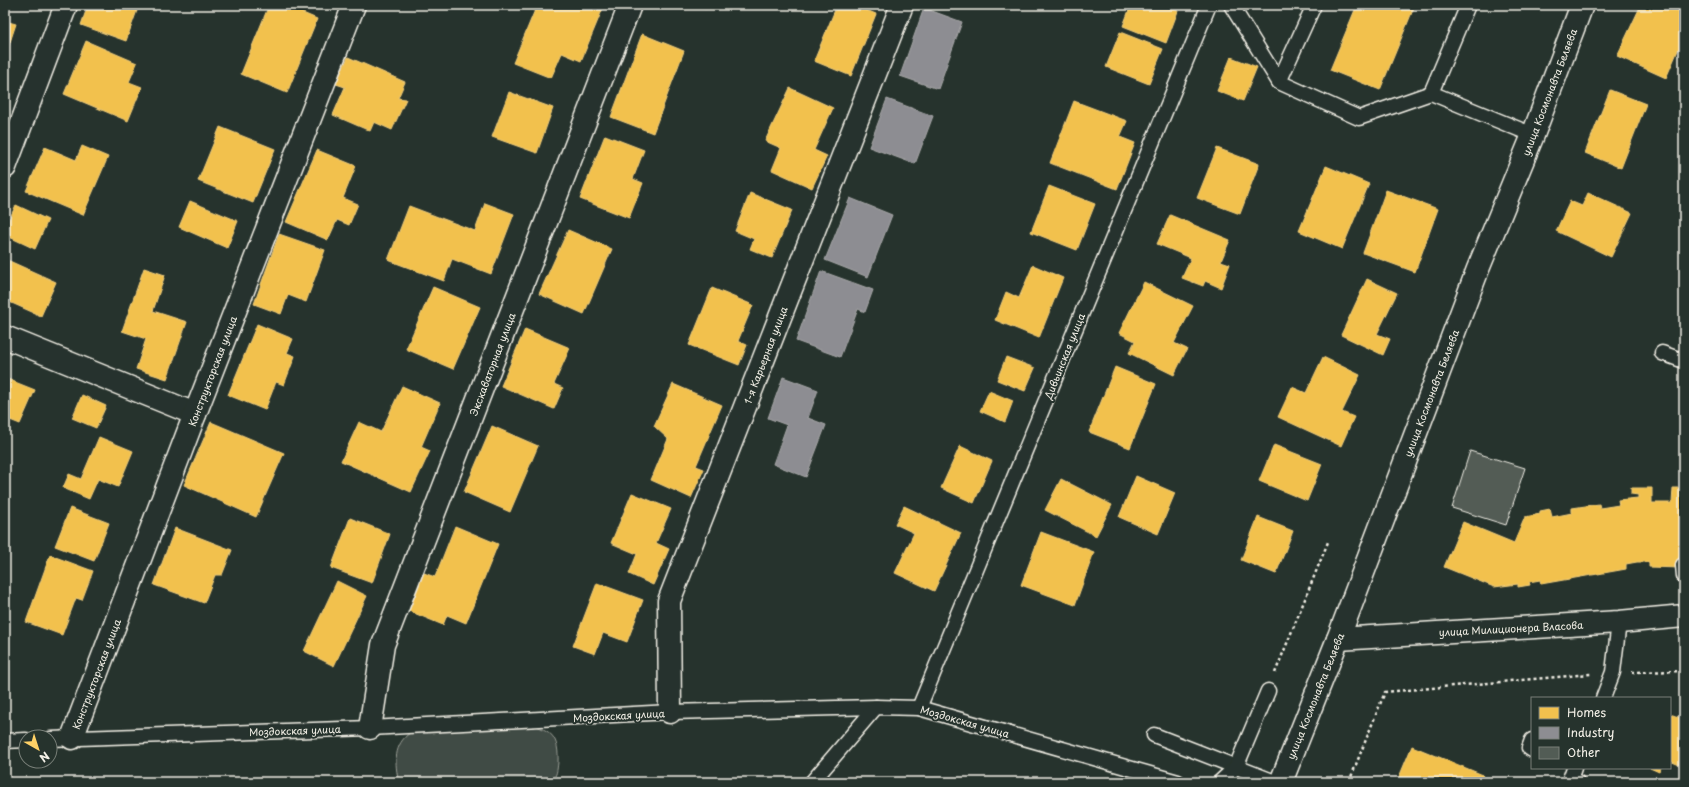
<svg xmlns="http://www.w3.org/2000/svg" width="1689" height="787" viewBox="0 0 1689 787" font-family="'Playpen Sans',sans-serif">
<rect width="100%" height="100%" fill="#26332d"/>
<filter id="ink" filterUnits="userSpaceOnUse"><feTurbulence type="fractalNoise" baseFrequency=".025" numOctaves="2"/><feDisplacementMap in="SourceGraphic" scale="8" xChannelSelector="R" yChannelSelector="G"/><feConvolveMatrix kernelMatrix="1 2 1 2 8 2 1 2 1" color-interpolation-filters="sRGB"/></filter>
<g filter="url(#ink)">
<path fill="#414b45" stroke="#9a9e96" d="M529,724c23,6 30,14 29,38 -1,9 -1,13 -7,20h-152c-5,-19 -5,-38 11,-49z"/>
<g fill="#f2c14e" stroke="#f3cf7c">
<polygon points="88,5 139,5 126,41 81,25"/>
<polygon points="269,5 284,5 317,19 287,93 241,74"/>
<polygon points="537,5 597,5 603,8 581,61 562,53 551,78 513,63"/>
<polygon points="696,5 708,5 706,9"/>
<polygon points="837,5 854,5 876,14 851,76 814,61"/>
<polygon points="1131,5 1163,5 1178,11 1166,43 1123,26"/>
<polygon points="1357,5 1415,5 1380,90 1330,70"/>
<polygon points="1641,5 1684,5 1684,51 1679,48 1666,78 1617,56"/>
<polygon points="5,21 16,24 5,57"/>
<polygon points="1120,32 1163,49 1149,84 1106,67"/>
<polygon points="642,34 684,51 653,133 611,117"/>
<polygon points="86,41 137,63 129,82 142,87 128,121 64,94"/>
<polygon points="348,57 405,82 398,98 406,99 392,130 374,122 370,131 333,115 345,87 336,84"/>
<polygon points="1231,57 1257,67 1243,101 1217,91"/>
<polygon points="790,88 833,108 814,150 827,156 812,188 772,170 781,148 765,141"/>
<polygon points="1610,90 1646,104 1621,168 1585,153"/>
<polygon points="509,92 553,108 537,153 492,137"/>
<polygon points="1074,101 1127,121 1120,137 1135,143 1117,189 1050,163"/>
<polygon points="220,127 275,149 253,203 198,181"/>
<polygon points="605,135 644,150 633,179 643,183 629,218 580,199"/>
<polygon points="82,146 108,157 83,215 26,191 45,147 76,160"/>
<polygon points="1217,148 1259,164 1240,214 1197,198"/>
<polygon points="317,150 356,166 343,198 358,204 349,225 337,220 328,240 286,222"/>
<polygon points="1326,166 1369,184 1342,249 1299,231"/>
<polygon points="1049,186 1095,204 1077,250 1031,232"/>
<polygon points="1386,190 1438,209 1415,272 1363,253"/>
<polygon points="750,193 792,210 772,258 750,249 754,239 735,231"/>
<polygon points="1588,193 1632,213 1611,257 1556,231 1570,201 1582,206"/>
<polygon points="190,201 238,221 227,248 179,227"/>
<polygon points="485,203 514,214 491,274 452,259 444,281 388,260 409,206 475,231"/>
<polygon points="16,205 48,220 35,249 5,235 5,228"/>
<polygon points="1170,215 1230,240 1221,261 1230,264 1221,288 1205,281 1203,286 1182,278 1191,258 1157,244"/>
<polygon points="568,230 612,249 584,314 539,294"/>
<polygon points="279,234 325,250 306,302 288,295 281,314 254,304"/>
<polygon points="5,259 56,282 41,316 5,300"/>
<polygon points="1033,265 1063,278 1039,338 995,320 1006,292 1019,298"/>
<polygon points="144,268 165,275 153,311 187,322 167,379 136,369 146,339 122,331"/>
<polygon points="1367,279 1397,293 1377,334 1390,339 1383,355 1341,335"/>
<polygon points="1144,282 1193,306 1174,343 1187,349 1174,375 1129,353 1135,341 1119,333"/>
<polygon points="433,287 480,307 453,369 406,349"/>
<polygon points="712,288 753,305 738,341 747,345 739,365 689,345"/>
<polygon points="257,324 293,339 287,353 295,356 284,385 276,382 265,410 228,395"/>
<polygon points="525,329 570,348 554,384 563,388 554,409 501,386"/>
<polygon points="1006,357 1035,368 1025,391 997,380"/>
<polygon points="1323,357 1360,375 1342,412 1354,417 1341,446 1278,417 1292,387 1306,393"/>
<polygon points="1115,367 1156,384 1130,448 1089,432"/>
<polygon points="5,378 35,390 20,424 5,418"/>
<polygon points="673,384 722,405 696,466 704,469 691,498 651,480 668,439 654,426"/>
<polygon points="402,386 440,403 421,447 430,451 411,492 341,461 359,422 381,432"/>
<polygon points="989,391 1013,401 1005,422 980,411"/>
<polygon points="82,395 106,406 96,428 72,418"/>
<polygon points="211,422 284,453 256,517 184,485"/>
<polygon points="492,426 538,446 510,512 464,492"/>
<polygon points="99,437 133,451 118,487 98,479 89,499 63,488 69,474 81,479"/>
<polygon points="1274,445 1322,464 1307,501 1259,481"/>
<polygon points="960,446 992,461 974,503 941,488"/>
<polygon points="1136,476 1175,493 1158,534 1119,517"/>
<polygon points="1061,479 1112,505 1096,536 1045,510"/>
<polygon points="1631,488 1652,488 1652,503 1672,503 1673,488 1684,488 1684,563 1680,568 1649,567 1649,562 1637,562 1626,564 1626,569 1541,584 1540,580 1529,582 1530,585 1518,587 1518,584 1494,587 1444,567 1463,522 1514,543 1525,517 1540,514 1540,511 1550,509 1552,517 1572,513 1572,508 1599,504 1600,508 1619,505 1618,500 1638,498 1638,495 1631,494"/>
<polygon points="632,493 671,509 656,543 669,549 653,585 629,574 637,554 611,543"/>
<polygon points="904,506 961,533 934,591 895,573 914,533 895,524"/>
<polygon points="70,508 109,523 94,561 55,546"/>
<polygon points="1258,517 1293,531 1276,574 1241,560"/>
<polygon points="350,518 390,534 372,583 331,568"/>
<polygon points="455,526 498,544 466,623 447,615 443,625 409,611 424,573 435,577"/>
<polygon points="175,528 232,550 222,575 215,575 204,603 154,585"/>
<polygon points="1041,532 1094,552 1075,605 1021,585"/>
<polygon points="50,555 93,571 82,600 76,598 62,635 26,622"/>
<polygon points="337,581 367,596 334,666 304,651"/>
<polygon points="597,583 643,600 627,642 603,633 595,654 573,646"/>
<polygon points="1670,714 1684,719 1684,767 1670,761"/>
<polygon points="1412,746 1483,775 1481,782 1397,782"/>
<polygon points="1650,768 1661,768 1659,772"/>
</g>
<g fill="#8d8d92" stroke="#acabac">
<polygon points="924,8 962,22 938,89 900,76"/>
<polygon points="887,99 933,116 915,164 869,147"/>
<polygon points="850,198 892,215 868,277 825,260"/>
<polygon points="821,271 873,290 865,312 858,309 840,357 796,341"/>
<polygon points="783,377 818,390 808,418 826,425 806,477 773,464 787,425 768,418"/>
</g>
<polygon fill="#525c55" stroke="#f4f1e8" points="1470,451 1525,468 1506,525 1452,508"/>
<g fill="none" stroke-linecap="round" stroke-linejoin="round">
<defs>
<g id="lane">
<polyline points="1231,5 1279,82 1359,118 1431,93"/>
<polyline points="1468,5 1431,93 1533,135"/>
<polyline points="1279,82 1314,5"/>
<polyline points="1662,353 1684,361"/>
<polyline points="1683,565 1684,576"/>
<polyline points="1603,698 1613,672 1619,622"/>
<polyline points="919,708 1209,5"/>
<polyline points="1154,735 1275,782"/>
<polyline points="50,739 370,728 670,712 876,707 919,708 1178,782"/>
<polyline points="1532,740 1529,748 1532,750"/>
<polyline points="5,741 26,740"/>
<polyline points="1574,768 1570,779 1577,782"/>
<polyline points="812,782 876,707"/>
<polyline points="1220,782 1236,767 1268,691"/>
</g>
<g id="street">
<polyline points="1582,5 1533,135 1478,269 1338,639 1619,622 1684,616"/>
<polyline points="5,167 66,5"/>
<polyline points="5,337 195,414"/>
<polyline points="670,712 669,601 902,5"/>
<polyline points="370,728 383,645 630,5"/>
<polyline points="72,738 195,414 354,5"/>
</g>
<polyline id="secondary" points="1281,782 1338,639"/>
</defs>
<use href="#lane" stroke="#f4f1e8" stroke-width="17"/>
<use href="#street" stroke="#f4f1e8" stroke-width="25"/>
<use href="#secondary" stroke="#f4f1e8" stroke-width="25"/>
<g stroke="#f4f1e8" stroke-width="2.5" stroke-dasharray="3 3" stroke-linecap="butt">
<polyline points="1632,672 1684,671"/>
<polyline points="1275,673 1328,542"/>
<polyline points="1349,782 1385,692 1591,674"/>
</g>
<use href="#lane" stroke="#26332d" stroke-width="14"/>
<use href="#street" stroke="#26332d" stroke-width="22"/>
<use href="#secondary" stroke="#26332d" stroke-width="22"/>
</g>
</g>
<g text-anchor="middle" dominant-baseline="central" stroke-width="4" stroke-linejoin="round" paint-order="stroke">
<g font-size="10" fill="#f4f1e8" stroke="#26332d">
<text transform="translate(1549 92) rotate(-69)">улица Космонавта Беляева</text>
<text transform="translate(765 355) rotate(-69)">1-я Карьерная улица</text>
<text transform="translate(1064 356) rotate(-68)">Дивьинская улица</text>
<text transform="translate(492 364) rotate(-69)">Экскаваторная улица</text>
<text transform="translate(212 371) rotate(-69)">Конструкторская улица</text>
<text transform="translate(1431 393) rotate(-69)">улица Космонавта Беляева</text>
<text transform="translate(1511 628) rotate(-3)">улица Милиционера Власова</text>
<text transform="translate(96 674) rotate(-69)">Конструкторская улица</text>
<text transform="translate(1315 696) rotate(-68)">улица Космонавта Беляева</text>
<text transform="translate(619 715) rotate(-3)">Моздокская улица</text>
<text transform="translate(965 721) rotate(16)">Моздокская улица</text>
<text transform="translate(295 730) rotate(-2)">Моздокская улица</text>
</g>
</g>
<rect width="1689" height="787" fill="none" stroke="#26332d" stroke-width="20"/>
<rect x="10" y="10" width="1669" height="767" fill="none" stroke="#f4f1e8" stroke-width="1.5" filter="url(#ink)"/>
<rect x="1531" y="697" width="140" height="72" fill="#26332d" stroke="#787f78"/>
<rect x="1539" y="707" width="20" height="12" fill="#f2c14e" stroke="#787f78"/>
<text x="1567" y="717" font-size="12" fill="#f4f1e8">Homes</text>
<rect x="1539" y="727" width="20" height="12" fill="#8d8d92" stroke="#787f78"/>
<text x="1567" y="737" font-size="12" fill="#f4f1e8">Industry</text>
<rect x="1539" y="747" width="20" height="12" fill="#525c55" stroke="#787f78"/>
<text x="1567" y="757" font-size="12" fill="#f4f1e8">Other</text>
<g transform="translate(38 749) rotate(141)"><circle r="19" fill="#26332d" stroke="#787f78"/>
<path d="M0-3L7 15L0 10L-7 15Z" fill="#ffd166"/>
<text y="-6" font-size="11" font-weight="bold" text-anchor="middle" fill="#f4f1e8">N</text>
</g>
</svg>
